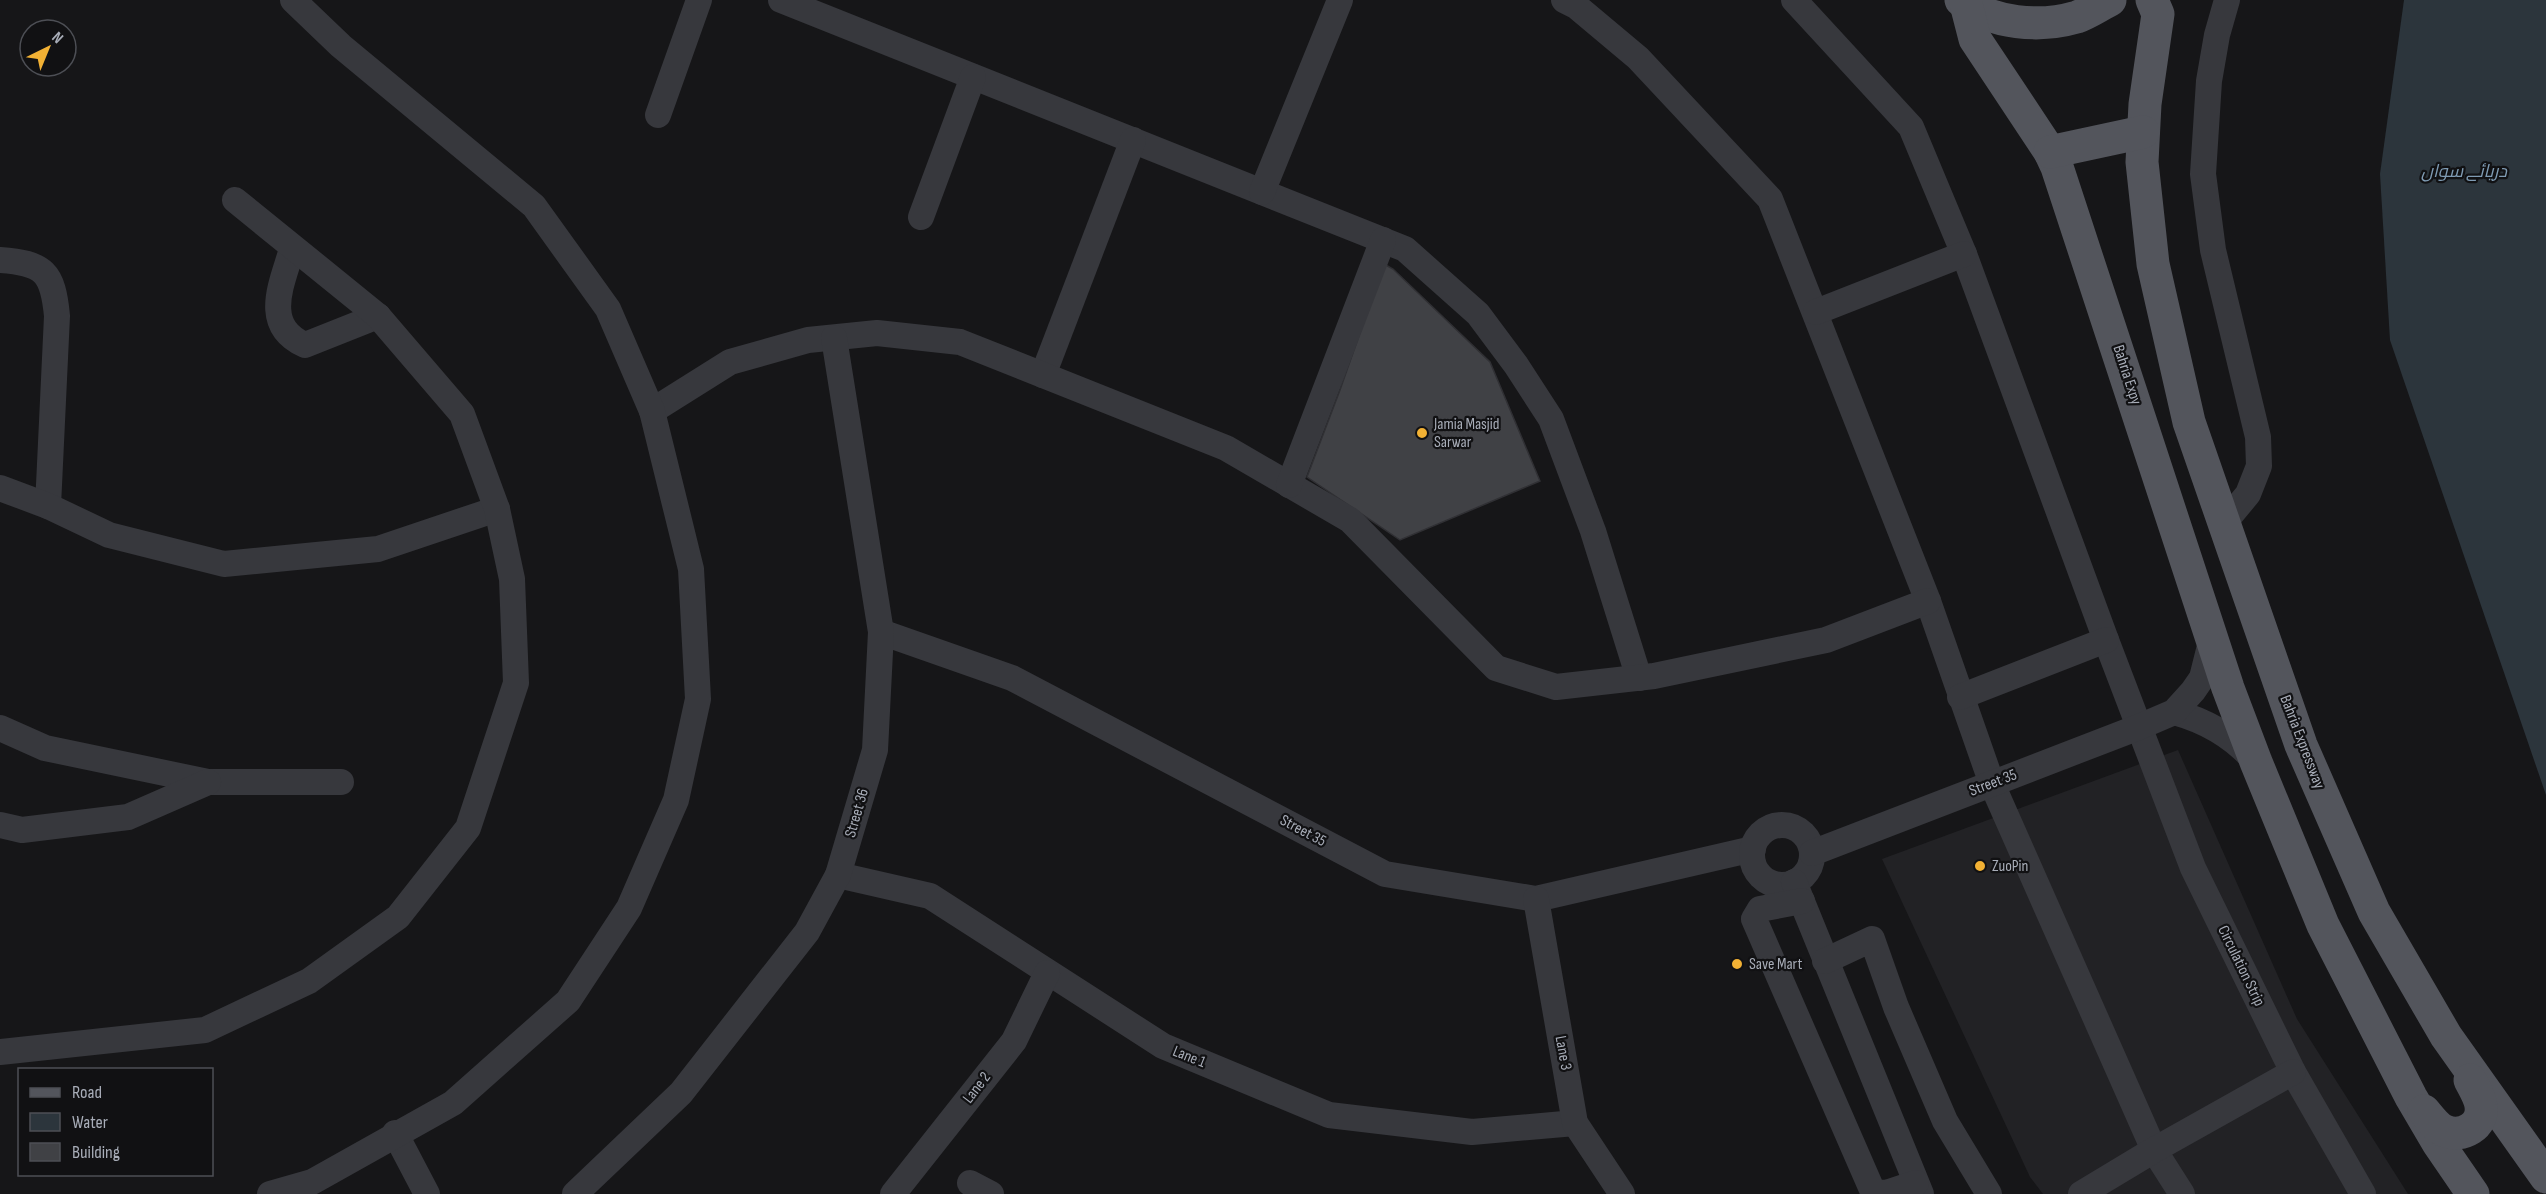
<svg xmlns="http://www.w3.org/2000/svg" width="2546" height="1194" viewBox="0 0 2546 1194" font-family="'Sofia Sans Condensed',Cairo,sans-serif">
<rect width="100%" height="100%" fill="#161618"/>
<polygon fill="#222225" points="2178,750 2297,1019 2408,1194 2043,1194 2030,1177 1882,859"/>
<polygon fill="#2c353c" points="2404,0 2546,0 2546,795 2390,340 2380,174"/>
<polygon fill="#404145" stroke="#303034" stroke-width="1.5" points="1384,264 1393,269 1490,362 1540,481 1400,540 1307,477 1340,390"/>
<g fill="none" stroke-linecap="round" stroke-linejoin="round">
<g stroke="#37383d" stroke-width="26">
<polyline points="781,0 1405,249 1478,314 1516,365 1551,419 1593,531 1639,678"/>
<polyline points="1564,0 1576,6 1638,58 1770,199 1928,601 1992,784 2154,1150 2182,1194"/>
<polyline points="1794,0 1911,127 1964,254 2106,640 2193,868 2293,1072 2363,1194"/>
<polyline points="658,115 699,0"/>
<polyline points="1262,192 1340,0"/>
<polyline points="921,217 973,77"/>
<path d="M292,249c-10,35 -31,76 13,96l73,-29"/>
<path d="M0,260c44,3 53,12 57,56l-9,190"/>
<polyline points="1816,312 1964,254"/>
<polyline points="1043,375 1133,140"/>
<polyline points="652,411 730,362 808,340 877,333 960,342 1226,448 1350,520 1496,668 1556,687 1654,676 1826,640 1928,601"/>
<polyline points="1289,485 1383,240"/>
<polyline points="0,488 48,506 109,535 224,564 378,549 497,509"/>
<polyline points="2224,523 2248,494 2259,466 2258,437 2213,250 2203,174 2209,81 2217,35 2227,0"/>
<polyline points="881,632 1012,678 1385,874 1536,899 1753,849"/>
<polyline points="1960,697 2106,640"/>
<path d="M2174,712c32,9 57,23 80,48"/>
<polyline points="0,728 45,748 208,782 341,782"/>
<polyline points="0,825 22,830 128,817 208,782"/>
<circle cx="1782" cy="855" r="30"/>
<polyline points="1812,853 2139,727 2174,712 2193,691 2202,678 2212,638"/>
<polyline points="838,875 930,896 1163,1046 1329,1115 1472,1132 1575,1123"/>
<polyline points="1794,882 1921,1194"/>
<polyline points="1536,899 1575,1123 1622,1194"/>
<polyline points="1802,901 1760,909 1754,919 1873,1192 1886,1193 1916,1183"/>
<polyline points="1825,961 1872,939 1896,1007 1945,1121 1989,1194"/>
<polyline points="0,1052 205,1030 309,981 398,917 468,828 516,683 512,579 497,509 462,414 378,316 235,200"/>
<polyline points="395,1133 427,1194"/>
<polyline points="970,1183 991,1194"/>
<polyline points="270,1194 312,1182 453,1103 568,1001 629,908 676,800 698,699 691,569 652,411 608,309 534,206 341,46 293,0"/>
<polyline points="575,1194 681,1093 807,932 838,875 875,750 881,632 834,338"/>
<polyline points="893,1194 1014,1041 1047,973"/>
<polyline points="2081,1194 2154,1150 2293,1072"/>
</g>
<g stroke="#53555c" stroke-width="33">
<path d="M1961,0c32,24 78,28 116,17 11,-4 23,-12 33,-17"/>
<polyline points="2152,0 2158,14 2145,104 2142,162 2153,264 2189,422 2301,745 2374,912 2446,1036 2546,1177"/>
<polyline points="1966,4 1975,39 2050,152 2057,167 2228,688 2256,762 2323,925 2411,1097 2438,1143 2473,1194"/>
<polyline points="2050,152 2143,132"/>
<path d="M2424,1111c6,7 13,17 21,20 17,7 39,-5 36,-25 -1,-9 -7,-18 -11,-26"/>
</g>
</g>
<g fill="#f2b134" stroke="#111113" stroke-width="2">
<circle cx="1422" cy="433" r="6"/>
<circle cx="1980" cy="866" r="6"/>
<circle cx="1737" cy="964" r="6"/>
</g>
<g text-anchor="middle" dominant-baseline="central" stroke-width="4.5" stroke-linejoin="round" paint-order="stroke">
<g font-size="16" fill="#a8adb8" stroke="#111113">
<text transform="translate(2127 375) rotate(72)">Bahria Expy</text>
<text transform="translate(2302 742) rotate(69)">Bahria Expressway</text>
<text transform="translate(1993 783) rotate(-21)">Street 35</text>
<text transform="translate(857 813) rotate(-74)">Street 36</text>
<text transform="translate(1303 831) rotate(28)">Street 35</text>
<text transform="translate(2241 966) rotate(64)">Circulation Strip</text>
<text transform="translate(1563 1053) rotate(80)">Lane 3</text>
<text transform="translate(1189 1057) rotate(22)">Lane 1</text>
<text transform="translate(977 1088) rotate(-52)">Lane 2</text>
</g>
<g font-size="16" fill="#a8adb8" stroke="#111113" text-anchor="start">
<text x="1434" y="424">Jamia Masjid<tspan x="1434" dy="18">Sarwar</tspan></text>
<text x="1992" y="866">ZuoPin</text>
<text x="1749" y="964">Save Mart</text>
</g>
<g font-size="18" font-style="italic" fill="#7f9bb3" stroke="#111113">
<text x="2464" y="171">دریائے سواں</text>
</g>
</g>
<rect x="18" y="1068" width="195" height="108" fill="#111113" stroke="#4d4f55" stroke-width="1.5"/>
<rect x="30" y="1088" width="30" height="9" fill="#53555c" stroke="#4d4f55" stroke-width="1.5"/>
<text x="72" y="1098" font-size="18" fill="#a8adb8">Road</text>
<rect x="30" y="1113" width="30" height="18" fill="#2c353c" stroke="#4d4f55" stroke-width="1.5"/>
<text x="72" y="1128" font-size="18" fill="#a8adb8">Water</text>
<rect x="30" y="1143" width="30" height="18" fill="#404145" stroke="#4d4f55" stroke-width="1.5"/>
<text x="72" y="1158" font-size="18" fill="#a8adb8">Building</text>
<g transform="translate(48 48) rotate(43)"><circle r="28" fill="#111113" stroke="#4d4f55" stroke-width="1.5"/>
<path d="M0-4.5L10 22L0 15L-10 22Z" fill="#f2b134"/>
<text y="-9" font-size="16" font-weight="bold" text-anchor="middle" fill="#a8adb8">N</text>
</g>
</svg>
